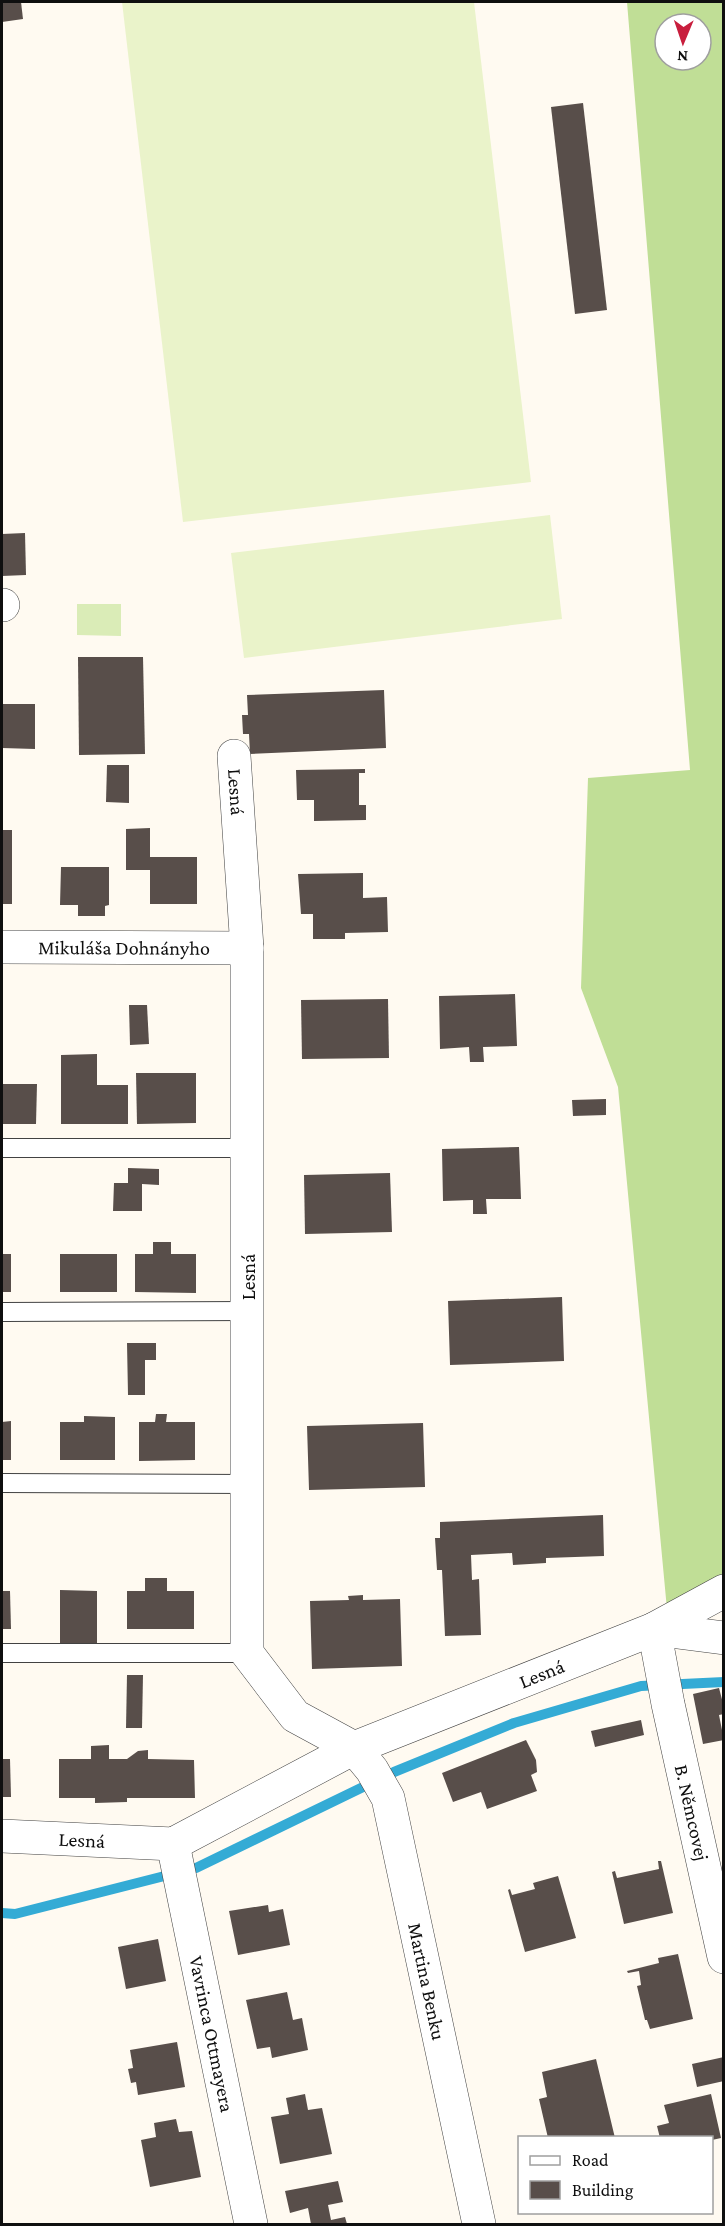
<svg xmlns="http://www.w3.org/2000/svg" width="725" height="2226" viewBox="0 0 725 2226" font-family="'Crimson Pro',serif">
<rect width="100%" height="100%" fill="#fffaf1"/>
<polygon fill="#daecb7" points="77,604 121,604 121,636 77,635"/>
<path fill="#c0de96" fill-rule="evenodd" d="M627,2h96l1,1587 -56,31 -50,-533 -37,-99 7,-210 102,-8zM665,24h36v36h-36z"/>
<g fill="#eaf3ca">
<polygon points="122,2 474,2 531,482 183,522"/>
<polygon points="550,515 562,619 244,658 231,553"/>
</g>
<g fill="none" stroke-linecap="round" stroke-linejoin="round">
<polyline stroke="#34abd5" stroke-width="10" points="2,1913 15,1914 196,1868 394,1772 514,1723 641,1686 724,1682"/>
</g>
<g fill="#584e4a">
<polygon points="2,2 21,2 23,19 2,22"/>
<polygon points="583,103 607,310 575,314 551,107"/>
<polygon points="25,533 26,575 2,576 2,534"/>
<polygon points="78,657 143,657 145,754 79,755"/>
<polygon points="384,690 386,748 250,754 249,734 243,734 242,715 248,715 247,695"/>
<polygon points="2,704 35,704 35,749 2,748"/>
<polygon points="107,765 129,765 129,803 106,802"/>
<polygon points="365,769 365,773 359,773 359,805 366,805 366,820 314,821 314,800 297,800 296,770"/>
<polygon points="150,828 150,857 197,857 197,904 150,904 150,870 126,870 126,829"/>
<rect x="2" y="830" width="10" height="74"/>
<polygon points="61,867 109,867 109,905 105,906 105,916 78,916 78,905 60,905"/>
<polygon points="363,873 363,898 387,897 388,932 345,933 345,939 313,939 313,914 301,914 298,874"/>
<polygon points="515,994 517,1046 483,1047 484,1062 470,1062 469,1047 440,1049 439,996"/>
<polygon points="388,999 389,1058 302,1059 301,1000"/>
<polygon points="129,1005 147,1005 149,1044 130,1045"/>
<polygon points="97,1054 97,1085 128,1085 128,1124 61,1124 61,1055"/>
<polygon points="136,1073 196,1073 196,1123 137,1124"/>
<polygon points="2,1084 37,1084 36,1124 2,1124"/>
<polygon points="606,1099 606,1115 573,1116 572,1100"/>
<polygon points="519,1147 521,1199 486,1199 487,1214 473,1214 473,1200 443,1201 442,1149"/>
<polygon points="128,1168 159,1169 159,1185 142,1184 142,1211 113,1211 114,1183 128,1183"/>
<polygon points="390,1173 392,1232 305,1234 304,1175"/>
<polygon points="153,1242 171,1242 171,1254 196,1254 196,1293 135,1292 135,1254 153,1254"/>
<rect x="2" y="1254" width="9" height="38"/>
<rect x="60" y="1254" width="57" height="38"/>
<polygon points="562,1297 564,1361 450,1365 448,1301"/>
<polygon points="127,1343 156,1343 156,1360 145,1360 145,1395 128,1395"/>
<polygon points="156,1414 167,1414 166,1422 195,1422 195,1460 139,1461 139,1422 155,1422"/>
<polygon points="84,1416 115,1417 115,1460 60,1460 60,1422 84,1422"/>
<polygon points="11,1421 11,1460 2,1460 2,1422"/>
<polygon points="423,1423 425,1487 309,1490 307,1426"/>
<polygon points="603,1515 604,1556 546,1558 546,1563 513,1565 512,1553 471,1555 472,1580 479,1579 481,1635 445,1636 442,1570 437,1570 435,1538 440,1538 440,1522"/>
<polygon points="145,1578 167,1578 167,1591 194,1591 194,1629 127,1629 127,1591 145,1591"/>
<polygon points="60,1590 97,1591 97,1644 60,1644"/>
<polygon points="2,1591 10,1591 11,1629 2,1629"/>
<polygon points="363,1595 363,1600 400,1599 402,1666 312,1669 310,1601 349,1600 348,1596"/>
<polygon points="127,1675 143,1675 142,1728 126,1728"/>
<polygon points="719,1688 724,1707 724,1714 719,1715 724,1740 703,1744 693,1694"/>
<polygon points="641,1720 644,1735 595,1747 591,1731"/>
<polygon points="526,1740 536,1760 537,1772 531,1775 537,1791 487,1809 481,1792 453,1802 442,1773"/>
<polygon points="109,1745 109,1759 127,1759 138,1751 148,1750 148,1759 194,1760 195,1798 127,1798 127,1802 95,1803 95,1798 59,1798 59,1759 91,1759 91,1746"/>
<polygon points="2,1759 10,1759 11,1797 2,1797"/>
<polygon points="658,1861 661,1861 673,1913 624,1924 612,1872 615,1871 617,1878 659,1869"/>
<polygon points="558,1876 576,1938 525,1952 508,1890 510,1889 512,1895 535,1889 533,1883"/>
<polygon points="268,1905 269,1912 283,1909 290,1945 238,1955 229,1911"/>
<polygon points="158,1939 166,1981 126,1989 118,1947"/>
<polygon points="678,1954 693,2019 650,2029 647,2020 645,2020 637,1986 641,1985 639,1971 628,1973 627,1971 659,1963 658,1958"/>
<polygon points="287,1992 293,2020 302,2018 308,2050 272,2058 270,2047 257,2049 246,2000"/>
<polygon points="177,2042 185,2087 138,2095 136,2082 131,2083 128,2069 133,2068 130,2050"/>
<polygon points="724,2057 724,2081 697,2087 692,2064"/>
<polygon points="596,2059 615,2138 548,2138 539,2099 547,2097 542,2072"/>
<polygon points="305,2094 308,2110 322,2108 332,2154 280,2164 271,2117 289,2114 286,2098"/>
<polygon points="711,2094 721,2138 712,2140 712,2138 660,2138 657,2126 669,2123 664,2105"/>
<polygon points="176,2119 179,2132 192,2131 201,2177 150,2187 141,2140 156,2137 154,2123"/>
<polygon points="338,2181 343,2202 328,2205 331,2220 345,2217 347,2224 311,2224 308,2208 290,2213 285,2191"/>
</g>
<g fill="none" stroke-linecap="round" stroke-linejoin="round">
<defs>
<g id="lane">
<polyline points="2,1148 247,1148"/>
<polyline points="2,1312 248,1311"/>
<polyline points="2,1483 248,1484"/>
<polyline points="2,1653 247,1653"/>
</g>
<g id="street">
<polyline points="2,605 3,605"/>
<path id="s1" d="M234,756l13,192v705l48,63 59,32 18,22 16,28 91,426"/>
<path id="s2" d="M2,947l245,1"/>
<path id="s3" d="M724,1638l-70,-9 14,75 56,253"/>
<path id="s4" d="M2,1836l171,8 181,-96 300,-119 70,-38"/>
<path id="s5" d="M173,1844l78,380"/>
</g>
</defs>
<use href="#lane" stroke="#424242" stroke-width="20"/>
<use href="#street" stroke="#424242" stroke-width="34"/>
<use href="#lane" stroke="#fff" stroke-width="18"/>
<use href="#street" stroke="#fff" stroke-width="33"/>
</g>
<g text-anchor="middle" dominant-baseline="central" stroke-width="6" stroke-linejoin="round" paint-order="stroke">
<g font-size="20" fill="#0f0f0f" stroke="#fff">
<text stroke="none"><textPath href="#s1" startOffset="36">Lesná</textPath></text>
<text stroke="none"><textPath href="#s2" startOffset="122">Mikuláša Dohnányho</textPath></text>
<text transform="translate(248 1277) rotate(-90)">Lesná</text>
<text stroke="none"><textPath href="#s4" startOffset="578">Lesná</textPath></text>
<text stroke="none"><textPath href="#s3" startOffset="258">B. Němcovej</textPath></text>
<text stroke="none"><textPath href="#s4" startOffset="80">Lesná</textPath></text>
<text stroke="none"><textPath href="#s1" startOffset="1292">Martina Benku</textPath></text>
<text stroke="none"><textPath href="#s5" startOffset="194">Vavrinca Ottmayera</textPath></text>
</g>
</g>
<rect width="725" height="2226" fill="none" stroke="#0f0f0f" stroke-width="6"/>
<rect x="518" y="2136" width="195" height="78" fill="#ffffff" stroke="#9f9f9f" stroke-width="1.5"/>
<rect x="530" y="2156" width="30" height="9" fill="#ffffff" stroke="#9f9f9f" stroke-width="1.5"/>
<text x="572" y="2166" font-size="18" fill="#0f0f0f">Road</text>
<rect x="530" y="2181" width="30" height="18" fill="#584e4a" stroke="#9f9f9f" stroke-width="1.5"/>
<text x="572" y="2196" font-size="18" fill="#0f0f0f">Building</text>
<g transform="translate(683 42) rotate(182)"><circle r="28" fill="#ffffff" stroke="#9f9f9f" stroke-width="1.5"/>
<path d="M0-4.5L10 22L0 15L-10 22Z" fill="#c81e3d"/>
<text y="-9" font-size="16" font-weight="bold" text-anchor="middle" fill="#0f0f0f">N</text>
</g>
</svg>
